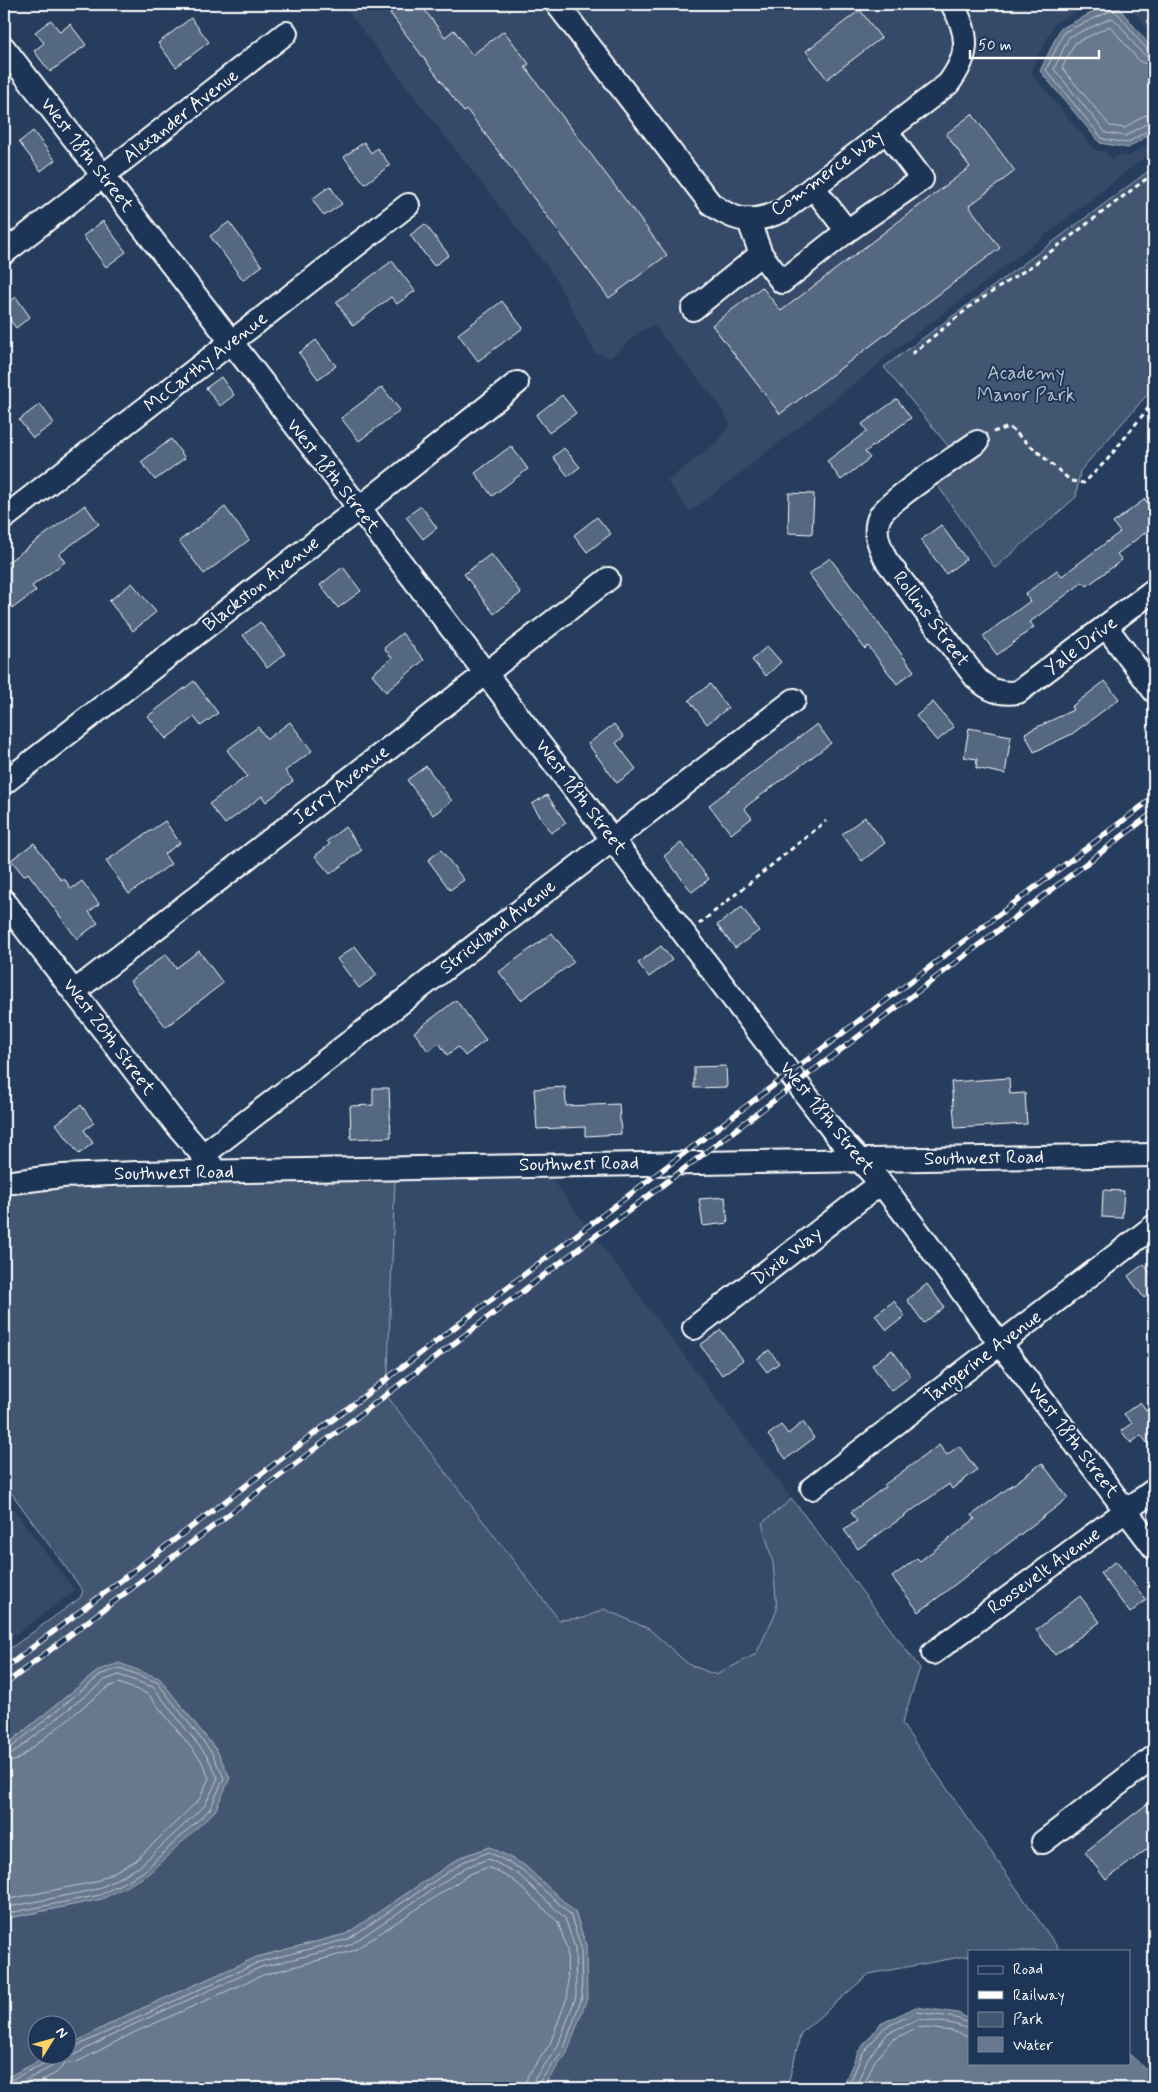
<svg xmlns="http://www.w3.org/2000/svg" width="1158" height="2092" font-family="Mynerve,sans-serif">
	<style>
		.built { fill: #344a68 }
		.green { fill: #425672; stroke: #a0aab8 }
		.water { fill: #67788e; stroke: #a4aebb }
		.lines { fill: none; stroke-linecap: round; stroke-linejoin: round }
		.shore { stroke: #c2c9d2; stroke-width: 1 }
		.building { fill: #556781; stroke: #fff }
		.minor-casing { stroke: #fff; stroke-width: 26 }
		.path { stroke: #fff; stroke-width: 3; stroke-dasharray: 5 4; stroke-linecap: butt }
		.minor { stroke: #1d3557; stroke-width: 22 }
		.rail-casing { stroke: #fff; stroke-width: 5.5 }
		.rail { stroke: #1d3557; stroke-width: 4; stroke-dasharray: 11; stroke-linecap: butt }
		.labels { text-anchor: middle; dominant-baseline: central; stroke-width: 4; stroke-linejoin: round; paint-order: stroke }
		.street-label { font-size: 19px; fill: #fff; stroke: #1d3557 }
		.park-label { font-size: 19px; fill: #bdc4ce; stroke: #1d3557 }
	</style>
	<rect width="100%" height="100%" fill="#263d5e"/>
	<filter id="ink" filterUnits="userSpaceOnUse"><feTurbulence type="fractalNoise" baseFrequency=".02" numOctaves="2"/><feDisplacementMap in="SourceGraphic" scale="10" xChannelSelector="R" yChannelSelector="G"/><feConvolveMatrix kernelMatrix="1 2 1 2 8 2 1 2 1" color-interpolation-filters="sRGB"/></filter>
	<g filter="url(#ink)">
		<!-- built -->
		<path class="built" d="M342 4H544L702 209 720 223 743 229 763 228 975 47 973 23 963 4H1093L1055 23 1032 68V74L1094 149 1105 152 1112 159 1121 155 1129 156 1154 140V150L971 293 880 361 876 367 690 512 667 481 716 443 730 424 717 402 654 326 641 331 610 358 595 353 554 276Z
			M570 4H939L954 28 956 49 942 78 778 203 762 209 732 207 717 196Z
			M1127 4H1142L1154 20V36Z
			M548 1174 792 1499 762 1523 773 1563 777 1610 756 1654 716 1675 688 1664 649 1629 604 1609 584 1618 559 1620 387 1396 395 1177Z
			M4 1497 75 1591 4 1643Z"/>
		<!-- green -->
		<path class="green" d="M1154 167V387L1080 471 1076 497 995 568 934 480 961 462 884 367Z
			M395 1177 387 1396 559 1620 584 1618 604 1609 649 1629 688 1664 716 1675 756 1654 777 1610 773 1563 762 1523 792 1499 920 1668 902 1724 1060 1951H969V1958L966 1956 869 1974 801 2033 787 2088H542L586 1946 575 1912 524 1865 490 1847 461 1857 346 1934 257 1957 125 2016 68 2046V2024H38V2054L51 2055 4 2079V1919L102 1899 230 1778 217 1751 159 1678 99 1670 4 1747V1653L80 1598 83 1591 4 1483V1192L61 1185 211 1181 215 1185 220 1181Z"/>
		<!-- water -->
		<path class="water" d="M1116 4 1154 51V131L1128 148 1100 143 1040 71 1060 29 1097 10Z
			M119 1663 159 1678 217 1751 230 1778 215 1811 146 1876 102 1899 4 1919V1747L99 1670Z
			M490 1847 524 1865 575 1912 586 1946 587 1998 567 2053 542 2088H4V2079L51 2055 68 2054V2046L125 2016 257 1957 346 1934 461 1857Z
			M916 2007 958 2013 969 2019V2063H1129V2054L1154 2076V2088H842L858 2052 880 2024Z"/>
		<g class="lines">
			<!-- shore -->
			<path class="shore" d="M1154 53C1143 52 1126 18 1113 10L1064 32 1046 70 1103 139 1127 143 1154 127
				M1154 59C1138 58 1126 27 1112 18L1069 37 1054 69 1106 133 1126 136 1147 123 1154 121
				M1154 67 1139 61 1110 26 1075 43 1062 68 1110 126 1125 128 1143 116 1154 114
				M4 1750 9 1749 102 1674 120 1668 157 1682 212 1753 224 1778 210 1809 143 1872 100 1895 4 1914
				M4 1756 12 1754 105 1680 119 1675 153 1687 207 1756 218 1778 205 1805 139 1867 98 1889 4 1908
				M4 1764 17 1760 108 1687 119 1683 148 1694 201 1760 209 1778 199 1800 135 1861 95 1882 4 1900
				M68 2050 259 1962 348 1939 463 1862 489 1852 521 1869 570 1914 581 1947 582 1997 563 2051 540 2081 538 2088
				M62 2054 74 2055 130 2026 261 1967 350 1945 466 1867 489 1859 518 1874 565 1918 575 1948 576 1996 557 2048 535 2078 532 2088
				M4 2083 49 2061 52 2054
				M10 2088 53 2066 59 2054
				M27 2088 56 2073 65 2064 77 2062 133 2033 263 1975 353 1951 470 1874 488 1867 513 1880 558 1922 567 1949 568 1995 550 2044 528 2075 524 2088
				M848 2088 862 2054 884 2028 917 2012 956 2018 969 2023
				M855 2088 868 2058 888 2033 918 2019 954 2024 969 2029
				M863 2088 874 2062 892 2040 918 2027 952 2031 969 2037"/>
		</g>
		<!-- building -->
		<path class="building" d="M402 4H420L445 37 454 30 472 55 504 31 529 64 525 67 667 255 609 298 467 110 464 112 390 13Z
			M860 10 881 38 827 79 806 51Z
			M191 18 209 42 176 67 158 43Z
			M51 20 60 32 70 24 86 45 50 72 34 51 44 43 35 32Z
			M972 114 1015 171 969 206 1000 248 780 414 712 325 762 287 781 311 970 167 946 134Z
			M33 131 55 160 41 171 19 142Z
			M364 142 371 153 377 148 390 165 365 184 344 157Z
			M330 186 342 204 324 216 312 199Z
			M103 221 126 252 106 267 83 236Z
			M229 222 262 266 243 280 210 236Z
			M425 224 449 255 434 266 410 235Z
			M392 261 415 291 397 304 391 297 353 326 336 302Z
			M16 297 30 317 16 328 4 312V306Z
			M502 301 523 328 478 361 458 334Z
			M316 340 336 366 318 379 299 353Z
			M221 377 234 395 220 406 206 388Z
			M382 387 400 410 359 441 341 418Z
			M562 395 576 413 549 433 536 415Z
			M897 399 911 418 865 452 870 458 841 480 827 461 867 431 862 424Z
			M40 404 54 423 33 438 19 420Z
			M171 439 185 458 155 480 141 462Z
			M511 446 528 469 492 496 475 473Z
			M564 448 580 467 568 476 553 457Z
			M789 493 814 494 812 534 788 533Z
			M1145 499 1154 512V526L1117 554 1122 560 1087 586 1083 582 1030 622 1034 627 997 655 983 636 1030 601 1025 594 1057 570 1062 576 1120 532 1113 523Z
			M85 505 99 524 59 554 65 562 32 586 36 591 13 608 4 596V565Z
			M421 506 437 528 423 539 406 517Z
			M225 507 249 540 204 574 179 541Z
			M597 517 611 534 587 552 574 535Z
			M941 525 966 559 946 574 921 540Z
			M491 554 521 593 494 614 464 574Z
			M830 558 914 671 897 684 868 646 865 649 809 574Z
			M343 567 361 591 338 608 320 585Z
			M132 583 156 612 133 631 109 601Z
			M260 622 285 654 267 668 243 635Z
			M402 633 424 660 386 692 372 674 392 658 384 648Z
			M767 646 781 662 766 676 752 660Z
			M194 681 218 713 201 726 194 717 166 739 148 716Z
			M1105 681 1119 699 1072 734 1034 752 1025 733 1073 710 1071 707Z
			M710 684 728 708 707 724 689 700Z
			M933 702 954 727 937 741 916 716Z
			M290 722 312 751 285 771 293 781 266 802 262 796 225 824 209 804 247 776 227 750 258 727 267 739Z
			M614 724 624 737 616 743 636 769 617 783 588 744Z
			M817 724 831 743 744 808 752 818 731 834 709 805Z
			M969 728 1011 736 1005 774 976 768 977 759 964 757Z
			M426 766 452 801 433 815 407 780Z
			M547 795 566 823 551 833 532 804Z
			M865 817 885 843 862 861 842 834Z
			M165 821 180 843 164 854 171 864 129 894 106 861Z
			M345 827 362 850 330 874 315 856 330 844 327 841Z
			M34 843 61 880 64 878 71 889 82 881 99 904 89 912 98 923 77 939 28 873 24 876 11 860Z
			M681 843 709 879 692 892 664 856Z
			M441 850 464 880 450 890 428 860Z
			M742 907 759 931 735 948 717 925Z
			M552 933 574 962 521 1000 499 972Z
			M355 946 377 975 359 988 337 959Z
			M661 946 672 960 649 977 638 963Z
			M199 951 223 983 166 1027 130 981 166 954 176 968Z
			M456 1000 486 1040 465 1056 458 1047 447 1055 439 1043 428 1051 414 1032Z
			M726 1066 727 1087 694 1088V1067Z
			M1009 1078 1010 1094 1025 1093 1027 1124 955 1128 951 1082Z
			M565 1087 566 1106 619 1104 621 1134 585 1136V1127L537 1129 534 1089Z
			M373 1088H389L391 1137 351 1139 350 1106 373 1105Z
			M81 1105 94 1123 84 1130 93 1143 79 1154 56 1124Z
			M1103 1190 1124 1191 1122 1218 1102 1217Z
			M725 1197 728 1223 703 1226 699 1199Z
			M1144 1264 1154 1278V1291L1144 1298 1128 1276Z
			M927 1284 944 1307 924 1323 907 1300Z
			M894 1301 905 1316 887 1330 875 1315Z
			M721 1330 743 1360 722 1375 700 1345Z
			M769 1350 779 1363 767 1372 757 1359Z
			M892 1350 911 1376 891 1391 872 1365Z
			M1140 1402 1147 1411 1154 1406V1452L1141 1435 1131 1443 1121 1431 1132 1423 1124 1414Z
			M803 1422 814 1438 786 1459 768 1435 781 1425 788 1434Z
			M939 1445 947 1455 959 1446 977 1470 952 1489 949 1484 858 1549 844 1530 857 1521 851 1512 885 1487 884 1485Z
			M1042 1463 1068 1498 919 1612 892 1577 917 1558 920 1561 975 1519 972 1515Z
			M1116 1561 1146 1600 1130 1613 1100 1573Z
			M1080 1596 1100 1622 1055 1655 1036 1630Z
			M1147 1804 1154 1814V1844L1106 1880 1085 1852Z"/>
		<g class="lines">
			<!-- minor casing -->
			<g class="minor-casing">
				<path id="minor" d="M557 4 710 203C736 223 752 224 782 211L948 84C970 55 970 35 952 4
					M4 48C284 409 562 771 837 1136L881 1183 926 1242 1001 1345 1154 1548
					M813 187 847 231
					M748 219 761 254 782 282 847 231 922 179 886 131
					M4 253 286 33
					M693 309 761 254
					M977 442C958 456 888 500 880 516 872 531 880 547 886 560L976 678C989 690 999 695 1018 692L1154 590
					M4 518 408 205
					M1107 628 1154 691
					M4 783 358 509 517 383
					M4 901 175 1123 213 1167
					M75 991 608 579
					M203 1155 794 700
					M4 1183 62 1176 136 1173 1154 1155
					M694 1328 881 1183
					M812 1488 1154 1226
					M933 1653 1154 1490
					M1043 1842 1154 1757"/>
			</g>
			<!-- path -->
			<path class="path" d="M912 354 972 305 1033 265 1154 173
				M993 432 1009 427 1071 481 1084 483 1107 460 1154 401
				M699 924 826 821"/>
			<!-- minor -->
			<use href="#minor" class="minor"/>
			<!-- rail casing -->
			<g class="rail-casing">
				<path id="rail" d="M4 1669 1154 797
					M4 1685 1154 812"/>
			</g>
			<!-- rail -->
			<use href="#rail" class="rail"/>
		</g>
	</g>
	<g class="labels">
		<!-- street labels -->
		<g class="street-label">
			<text transform="translate(181 116) rotate(-38)">Alexander Avenue</text>
			<text transform="translate(87 155) rotate(52)">West 18th Street</text>
			<text transform="translate(827 173) rotate(-36)">Commerce Way</text>
			<text transform="translate(206 362) rotate(-38)">McCarthy Avenue</text>
			<text transform="translate(333 476) rotate(52)">West 18th Street</text>
			<text transform="translate(261 584) rotate(-38)">Blackston Avenue</text>
			<text transform="translate(931 619) rotate(53)">Rollins Street</text>
			<text transform="translate(1081 646) rotate(-37)">Yale Drive</text>
			<text transform="translate(341 785) rotate(-38)">Jerry Avenue</text>
			<text transform="translate(581 797) rotate(53)">West 18th Street</text>
			<text transform="translate(498 927) rotate(-38)">Strickland Avenue</text>
			<text transform="translate(109 1037) rotate(53)">West 20th Street</text>
			<text transform="translate(827 1118) rotate(51)">West 18th Street</text>
			<text transform="translate(984 1158) rotate(-1)">Southwest Road</text>
			<text transform="translate(579 1164) rotate(-1)">Southwest Road</text>
			<text transform="translate(174 1173) rotate(-1)">Southwest Road</text>
			<text transform="translate(787 1256) rotate(-38)">Dixie Way</text>
			<text transform="translate(983 1357) rotate(-37)">Tangerine Avenue</text>
			<text transform="translate(1073 1440) rotate(53)">West 18th Street</text>
			<text transform="translate(1044 1571) rotate(-36)">Roosevelt Avenue</text>
		</g>
		<!-- park labels -->
		<g class="park-label">
			<text x="1026" y="373">Academy<tspan x="1026" dy="22">Manor Park</tspan></text>
		</g>
	</g>
	<!-- margin -->
	<rect width="1158" height="2092" fill="none" stroke="#1d3557" stroke-width="20"/>
	<rect x="10" y="10" width="1138" height="2072" fill="none" stroke="#fff" stroke-width="2" filter="url(#ink)"/>
	<!-- legend -->
	<rect x="968" y="1950" width="162" height="115" fill="#1d3557" stroke="#77869a"/>
	<rect x="978" y="1966" width="25" height="8" fill="#1d3557" stroke="#77869a"/>
	<text x="1013" y="1974" font-size="15" fill="#ffffff">Road</text>
	<rect x="978" y="1991" width="25" height="8" fill="#ffffff" stroke="#77869a"/>
	<text x="1013" y="2000" font-size="15" fill="#ffffff">Railway</text>
	<rect x="978" y="2012" width="25" height="15" fill="#425672" stroke="#77869a"/>
	<text x="1013" y="2024" font-size="15" fill="#ffffff">Park</text>
	<rect x="978" y="2037" width="25" height="15" fill="#67788e" stroke="#77869a"/>
	<text x="1013" y="2050" font-size="15" fill="#ffffff">Water</text>
	<!-- north arrow -->
	<g transform="translate(52 2040) rotate(53)"><circle r="24" fill="#1d3557" stroke="#77869a"/>
	<path d="M0-4L9 19L0 12L-9 19Z" fill="#ffd166"/>
	<text y="-8" font-size="14" font-weight="bold" text-anchor="middle" fill="#ffffff">N</text>
	</g>
	<!-- scale -->
	<path d="M970 50v8h129v-8" fill="none" stroke="#ffffff" stroke-width="2.5"/>
	<text x="978" y="50" font-size="15" fill="#ffffff" stroke="#1d3557" stroke-width="4" paint-order="stroke">50 m</text>
</svg>
